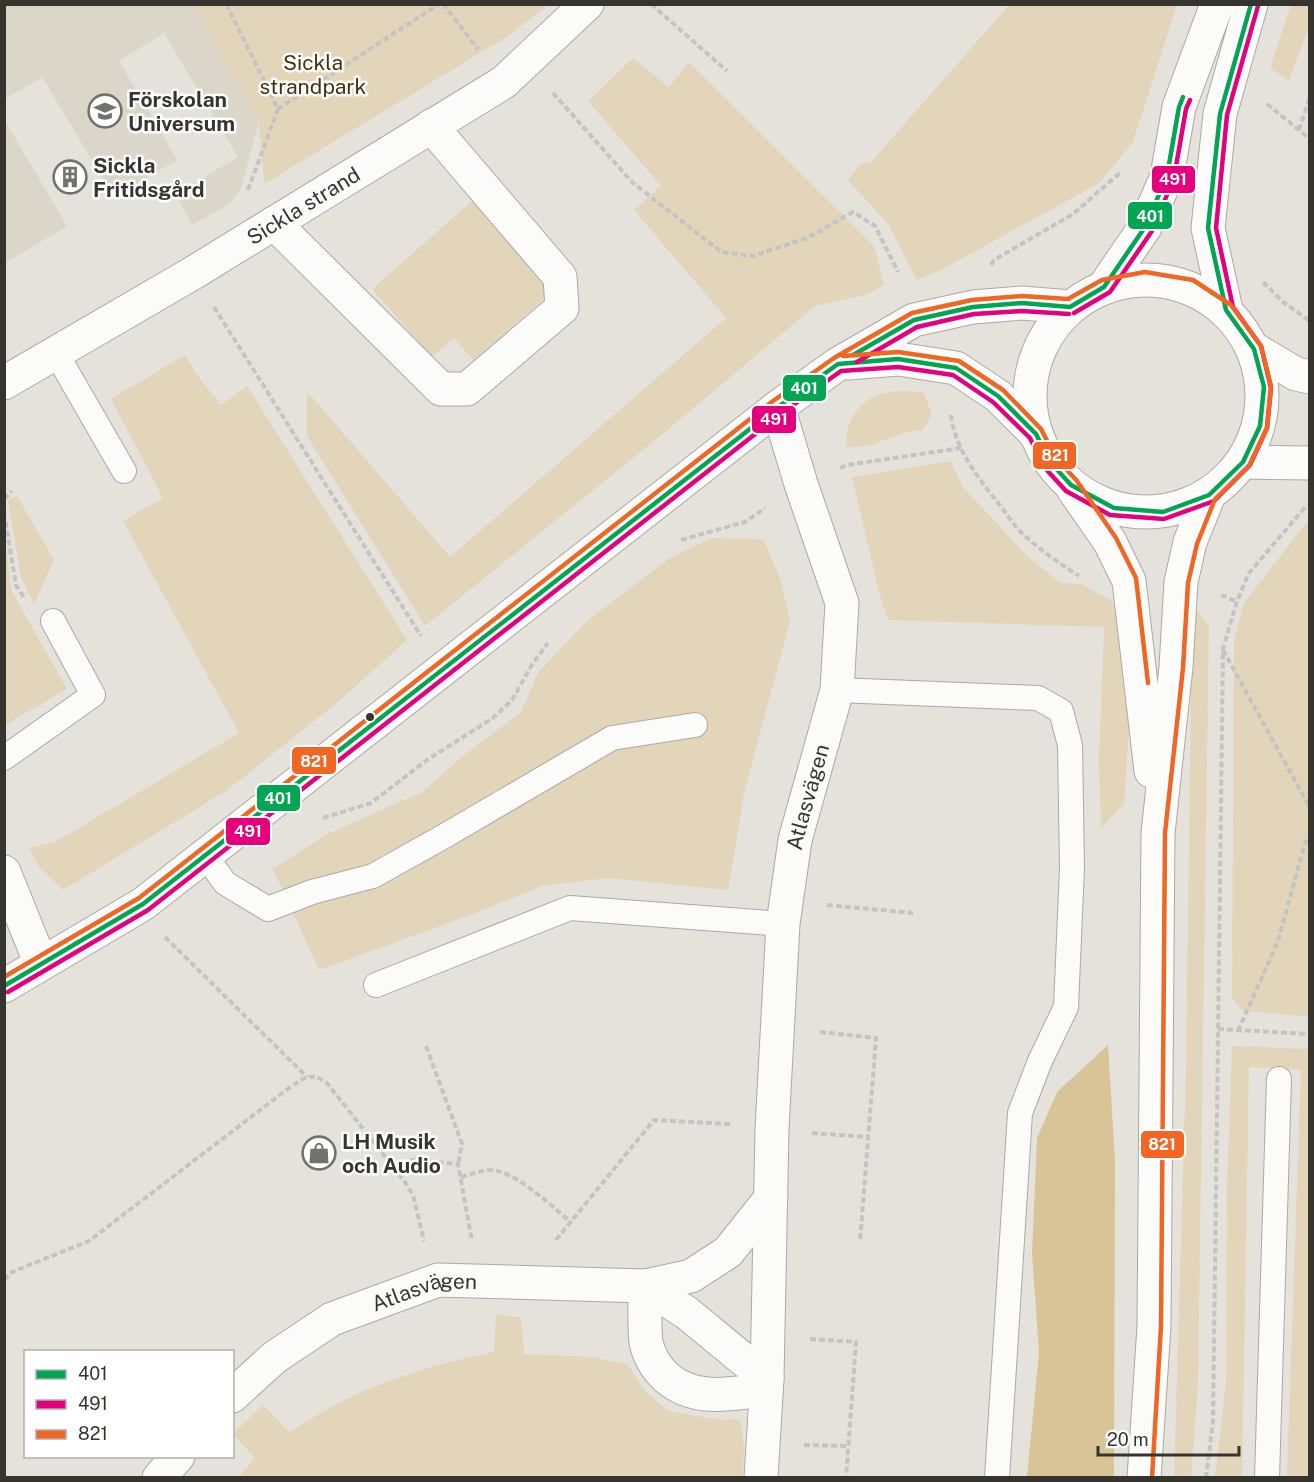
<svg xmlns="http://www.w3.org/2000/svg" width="1314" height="1482" font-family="'Public Sans',sans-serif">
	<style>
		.built { fill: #dcd5c9 }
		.green { fill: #e3d5ba }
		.forest { fill: #d9c498 }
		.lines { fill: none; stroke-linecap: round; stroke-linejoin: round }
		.service-casing { stroke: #aca9a5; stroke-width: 26 }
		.minor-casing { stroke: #aca9a5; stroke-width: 35 }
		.secondary-casing { stroke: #aca9a5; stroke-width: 35 }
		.path { stroke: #c4c4c2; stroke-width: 4; stroke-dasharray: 6 3; stroke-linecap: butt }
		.service { stroke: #fbfbfa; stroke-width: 24 }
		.minor { stroke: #fbfbfa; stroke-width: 33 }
		.secondary { stroke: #fbfbfa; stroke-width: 33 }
		.bus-1-casing { stroke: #fff; stroke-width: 9 }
		.bus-2-casing { stroke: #fff; stroke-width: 9 }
		.bus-3-casing { stroke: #fff; stroke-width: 9 }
		.bus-1 { stroke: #00a651; stroke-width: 4.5 }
		.bus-2 { stroke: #e5007d; stroke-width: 4.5 }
		.bus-3 { stroke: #f26522; stroke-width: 4.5 }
		.bus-dot { fill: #36342f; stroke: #fff; stroke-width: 2 }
		.labels { text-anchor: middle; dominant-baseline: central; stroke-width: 5; stroke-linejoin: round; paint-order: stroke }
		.park-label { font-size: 21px; fill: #423211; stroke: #fff }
		.poi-label { font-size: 21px; font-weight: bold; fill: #36342f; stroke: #fff; text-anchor: start }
		.street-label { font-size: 21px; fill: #36342f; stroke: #fff }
		.line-badge { stroke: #fff; stroke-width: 2 }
		.badge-label { font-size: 16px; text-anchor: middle; font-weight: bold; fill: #fff }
	</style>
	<rect width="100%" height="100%" fill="#e5e2db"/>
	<!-- built -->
	<path class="built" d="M5 5H193L259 122 241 188 230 203 192 225 176 194 238 157 164 33 119 61 177 160 114 197 42 77 5 99Z
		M5 121 67 226 5 263H4Z"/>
	<!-- green -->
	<path class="green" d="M1010 4 1177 5 1133 142 1099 183 945 268 917 280 888 224 848 180 860 164 871 162Z
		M193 5H548L508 36 264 184 259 122Z
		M1291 5H1309V27L1289 81 1270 68Z
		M633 58 669 87 689 62 874 246 884 285 866 295 815 306 659 437 425 626 307 436V391L450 557 726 318 634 210 661 186 588 101Z
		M472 201 552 292 473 360 454 338 432 357 372 289Z
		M185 355 196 374 221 405 247 386 407 640 338 702 226 791 63 890 39 867 29 848 57 841 239 733 123 521 163 498 111 399Z
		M895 391 923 392 932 414 923 430 903 433 869 446 846 447C845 428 854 408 871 398 878 394 887 393 895 391Z
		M950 461 964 488 1027 556 1061 583 1082 584 1113 602 1127 634 1131 699 1124 804 1101 828 1099 758 1104 627 888 620 879 592 852 477Z
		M17 496 54 560 34 604 21 577 8 500Z
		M1309 519V1017L1242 1010 1232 998 1234 641 1244 603Z
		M5 533 11 590 67 689 5 725Z
		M712 538 763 539 780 578 790 621 744 793 728 890 608 878 542 886 468 916 319 970 273 869 325 835 422 792 464 755 521 712 539 671 588 620 670 558Z
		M1195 608 1209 626 1198 1384 1191 1477 1174 1478 1186 1070 1191 689Z
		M1232 1046 1309 1049V1477H1287L1301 1070 1249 1067 1242 1477 1215 1478 1226 1382 1227 1189Z
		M496 1315 521 1317 524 1354 593 1357 628 1365 644 1390 668 1411 720 1420 740 1419 744 1444 743 1477H239L255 1458 233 1434 263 1405 289 1432C306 1422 323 1411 341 1402 388 1378 442 1362 494 1352Z"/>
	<!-- forest -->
	<path class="forest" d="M1108 1045 1115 1161 1114 1477H1027L1039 1352 1032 1253 1037 1138 1057 1092Z"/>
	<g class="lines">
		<!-- service casing -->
		<g class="service-casing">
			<path id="service" d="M56 353 124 471
				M837 690 1038 698 1061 711 1070 745 1072 868 1066 1007 1040 1061 1020 1113 997 1478
				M4 758 93 695 53 621
				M205 855 225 883 268 909 312 892 373 876 448 834 612 738 695 725
				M376 985 570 908 783 924
				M1267 1478 1279 1079"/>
		</g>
		<!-- minor casing -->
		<g class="minor-casing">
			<g id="minor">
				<path d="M274 223 441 389H467L562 308 560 277 431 126"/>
				<path d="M1254 349 1296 374 1310 377"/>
				<path d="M848 363 898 359 956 368 998 396 1036 434"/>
				<path id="s1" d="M4 383 193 273 504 82 587 4"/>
				<path d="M1243 462 1310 463"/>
				<path d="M4 872 41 964"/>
				<path d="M4 986 143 904 778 407 838 364 914 320 973 307 1022 303 1070 307"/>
				<path d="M645 1286C645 1304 644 1324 646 1342 649 1356 657 1369 667 1378 697 1403 731 1393 766 1390"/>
				<path d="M645 1286 687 1313 767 1379"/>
				<path id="s2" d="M232 1396 275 1357 332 1319 438 1280 645 1286 691 1276 728 1252 771 1198"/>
				<path d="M159 1478 178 1456"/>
				<path id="s3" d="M761 1478 767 1379 772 1129 783 924 795 840 837 690 842 603 801 484 778 407"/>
			</g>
		</g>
		<!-- secondary casing -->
		<g class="secondary-casing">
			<path id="secondary" d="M1030 396a116 116 0 1 1 232 0a116 116 0 1 1-232 0Z
				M1104 287 1145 227 1167 176 1179 107 1217 4
				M1226 310 1208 228 1220 114 1251 4
				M1073 489 1110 542 1129 581 1151 771
				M1144 1478 1154 1326 1158 833 1176 667 1181 582 1190 542 1209 495"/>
		</g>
		<!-- path -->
		<path class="path" d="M226 4 278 109 439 4
			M443 4 478 49
			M651 4 727 71
			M553 93 632 182 721 252 753 256 809 237 853 212 875 226 898 272
			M1267 104 1310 139
			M1299 130 1310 97
			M248 190 278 109
			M991 265 994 260 1073 214 1121 172
			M1263 282 1283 302 1310 321
			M214 307 421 636
			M951 415C955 451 981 481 1002 508 1009 517 1015 527 1023 534 1040 550 1059 563 1079 576
			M840 468 847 465 961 448
			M4 499 12 491
			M4 513 16 585 25 599
			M681 540 745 522 765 508
			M1221 595 1236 601
			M1223 650 1310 808
			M323 818 371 803 427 760 493 718 512 700 533 663 548 643
			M827 905 913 913
			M165 937 307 1077
			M1218 1029 1310 1034
			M1238 1031 1278 941 1305 843 1310 835
			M820 1032 876 1038 860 1242
			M426 1046 462 1144 458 1164
			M812 1133 868 1137
			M395 1169 411 1160 458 1164 472 1241
			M461 1177C470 1175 479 1171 488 1170 513 1168 552 1207 571 1222
			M556 1240 654 1120 730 1124
			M4 1280 12 1272 89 1241 289 1088C304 1078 310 1071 327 1083L405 1182 413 1195 424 1241
			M810 1339 856 1342 846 1478
			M804 1445 849 1446
			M1206 1478 1213 1421 1223 649 1237 601 1249 573 1307 505"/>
		<!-- service -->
		<use href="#service" class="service"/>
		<!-- minor -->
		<use href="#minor" class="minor"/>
		<!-- secondary -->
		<use href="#secondary" class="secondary"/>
		<!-- bus-1 casing -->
		<g class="bus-1-casing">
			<path id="bus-1" d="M1070 307 1104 287 1145 227 1167 176 1179 107 1183 97
				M853 355 914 320 973 307 1022 303 1070 307
				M4 986 143 904 778 407 838 364 898 359 956 368 998 396 1036 434 1050 462 1071 485 1114 508 1163 512 1209 495 1243 462 1260 426 1264 387 1254 349 1226 310 1208 228 1220 114 1251 4"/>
		</g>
		<!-- bus-2 casing -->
		<g class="bus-2-casing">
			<path id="bus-2" d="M1074 313 1110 292 1152 231 1174 178 1186 109 1190 100
				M857 362 917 327 974 314 1022 311 1069 314
				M8 992 148 910 782 413 841 371 898 367 953 375 993 402 1030 438 1044 467 1066 491 1110 515 1164 519 1214 501 1250 465 1267 428 1271 388 1261 346 1233 307 1216 228 1227 115 1258 6"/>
		</g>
		<!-- bus-3 casing -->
		<g class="bus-3-casing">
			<path id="bus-3" d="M843 356 898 352 959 361 1003 390 1041 429 1056 458 1077 481 1116 538 1136 578 1148 683
				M4 977 139 898 773 401 834 358 912 313 972 300 1022 296 1068 299 1102 280 1145 272 1193 280 1231 305 1261 346 1271 386 1267 428 1249 466 1215 499 1197 544 1188 583 1183 668 1165 833 1161 1326 1152 1478"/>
		</g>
		<!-- bus-1 -->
		<use href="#bus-1" class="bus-1"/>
		<!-- bus-2 -->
		<use href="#bus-2" class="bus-2"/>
		<!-- bus-3 -->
		<use href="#bus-3" class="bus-3"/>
	</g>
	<!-- icons -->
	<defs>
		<g id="school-ring" transform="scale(1.725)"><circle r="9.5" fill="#fff" stroke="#73716b" stroke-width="1.5"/><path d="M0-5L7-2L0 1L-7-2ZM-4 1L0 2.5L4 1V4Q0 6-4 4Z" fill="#73716b"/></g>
		<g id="building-ring" transform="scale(1.725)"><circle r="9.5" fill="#fff" stroke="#73716b" stroke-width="1.5"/><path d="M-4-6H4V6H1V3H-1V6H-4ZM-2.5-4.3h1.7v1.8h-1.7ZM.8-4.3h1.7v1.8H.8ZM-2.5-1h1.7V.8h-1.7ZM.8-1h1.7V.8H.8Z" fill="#73716b"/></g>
		<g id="shop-ring" transform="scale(1.725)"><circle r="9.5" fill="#fff" stroke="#73716b" stroke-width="1.5"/><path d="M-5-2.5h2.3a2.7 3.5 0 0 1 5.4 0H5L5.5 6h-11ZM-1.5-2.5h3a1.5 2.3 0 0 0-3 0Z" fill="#73716b"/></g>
	</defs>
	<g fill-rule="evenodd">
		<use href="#school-ring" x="105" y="111"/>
		<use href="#building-ring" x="70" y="177"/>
		<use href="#shop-ring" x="319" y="1153"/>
	</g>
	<!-- markers -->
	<circle class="bus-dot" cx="370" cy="717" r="5"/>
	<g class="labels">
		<!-- park labels -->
		<g class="park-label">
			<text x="313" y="62">Sickla<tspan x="313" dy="24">strandpark</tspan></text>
		</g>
		<!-- poi labels -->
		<g class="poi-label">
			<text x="128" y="99">Förskolan<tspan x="128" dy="24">Universum</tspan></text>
			<text x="93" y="165">Sickla<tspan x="93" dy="24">Fritidsgård</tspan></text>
			<text x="342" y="1141">LH Musik<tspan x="342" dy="24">och Audio</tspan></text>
		</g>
		<!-- street labels -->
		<g class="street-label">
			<text stroke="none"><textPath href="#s1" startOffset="348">Sickla strand</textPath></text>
			<text stroke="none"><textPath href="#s3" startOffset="684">Atlasvägen</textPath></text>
			<text stroke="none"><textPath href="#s2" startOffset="224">Atlasvägen</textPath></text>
		</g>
	</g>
	<g class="line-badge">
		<rect x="1151" y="165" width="45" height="29" rx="6" fill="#e5007d"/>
		<rect x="1127" y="201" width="46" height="29" rx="6" fill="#00a651"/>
		<rect x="782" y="374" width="45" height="28" rx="6" fill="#00a651"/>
		<rect x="751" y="405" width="46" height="29" rx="6" fill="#e5007d"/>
		<rect x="1032" y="441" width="45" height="29" rx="6" fill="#f26522"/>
		<rect x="291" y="746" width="46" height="29" rx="6" fill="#f26522"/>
		<rect x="256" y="784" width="45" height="28" rx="6" fill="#00a651"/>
		<rect x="225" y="817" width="46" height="29" rx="6" fill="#e5007d"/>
		<rect x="1140" y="1130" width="45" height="29" rx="6" fill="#f26522"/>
	</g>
	<g class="badge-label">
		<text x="1173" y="185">491</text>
		<text x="1150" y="222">401</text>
		<text x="804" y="394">401</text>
		<text x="774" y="425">491</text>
		<text x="1055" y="461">821</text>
		<text x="314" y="767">821</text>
		<text x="278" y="804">401</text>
		<text x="248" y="837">491</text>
		<text x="1162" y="1150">821</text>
	</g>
	<!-- border -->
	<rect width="1314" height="1482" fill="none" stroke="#36342f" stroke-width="12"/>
	<!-- legend -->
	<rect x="24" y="1350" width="210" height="108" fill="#ffffff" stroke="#afaeac" stroke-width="1.5"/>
	<rect x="36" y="1370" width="30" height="9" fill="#00a651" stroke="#afaeac" stroke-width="1.5"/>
	<text x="78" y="1380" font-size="18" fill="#36342f">401</text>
	<rect x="36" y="1400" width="30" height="9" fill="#e5007d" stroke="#afaeac" stroke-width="1.5"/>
	<text x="78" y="1410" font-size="18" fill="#36342f">491</text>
	<rect x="36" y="1430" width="30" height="9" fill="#f26522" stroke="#afaeac" stroke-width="1.5"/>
	<text x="78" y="1440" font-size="18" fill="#36342f">821</text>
	<!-- scale -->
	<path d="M1098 1446v9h141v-9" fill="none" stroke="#36342f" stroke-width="3"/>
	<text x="1107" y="1446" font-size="18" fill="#36342f" stroke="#ffffff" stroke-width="4.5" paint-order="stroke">20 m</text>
</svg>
